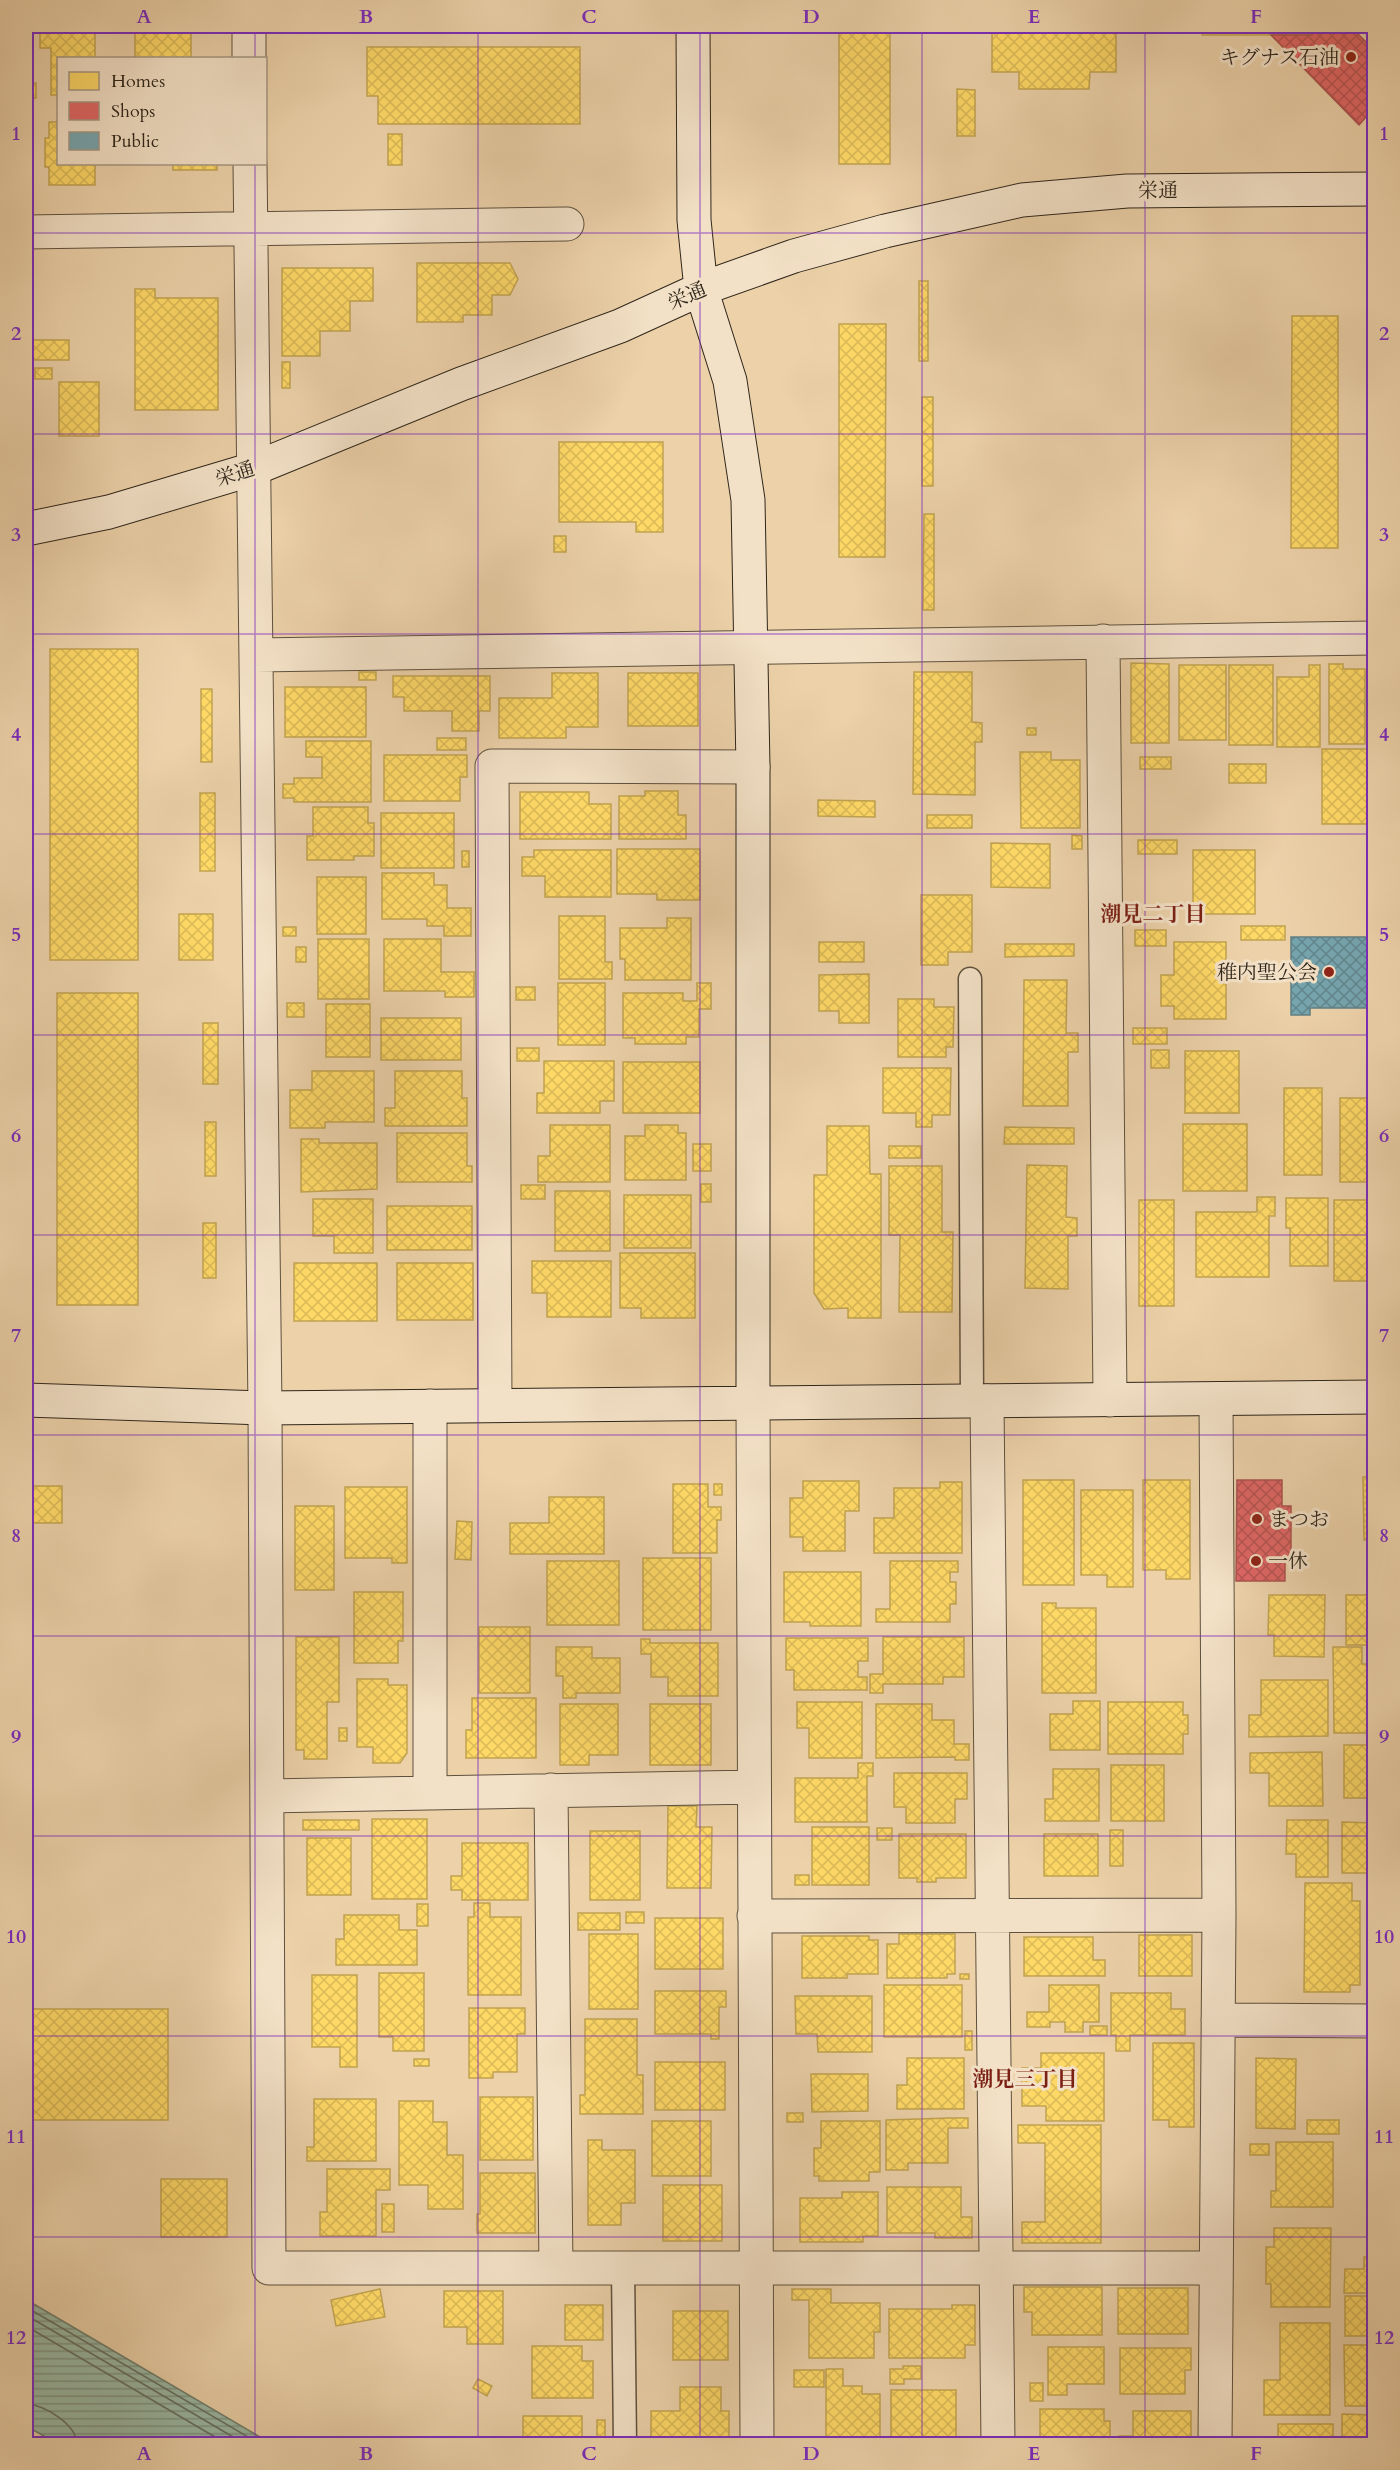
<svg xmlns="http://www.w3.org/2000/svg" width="1400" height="2470" font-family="Cardo,'Noto Serif JP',serif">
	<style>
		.water { fill: url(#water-rules); stroke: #6f7e6d; stroke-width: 1.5 }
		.homes { fill: url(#homes-cross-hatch); stroke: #c1a350; stroke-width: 1.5 }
		.shops { fill: url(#shops-cross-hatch); stroke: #ab5350; stroke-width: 1.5 }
		.public { fill: url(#public-cross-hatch); stroke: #617f83; stroke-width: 1.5 }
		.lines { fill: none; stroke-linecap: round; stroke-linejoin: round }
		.shore { stroke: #646f60; stroke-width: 1.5 }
		.lane-casing { stroke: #5e513e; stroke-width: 25 }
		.street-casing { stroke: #5e513e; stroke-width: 35 }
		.secondary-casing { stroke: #2f261b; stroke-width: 35 }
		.lane { stroke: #f3e1c7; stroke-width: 22 }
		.street { stroke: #f3e1c7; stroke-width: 33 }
		.secondary { stroke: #f3e1c7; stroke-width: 33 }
		.grid { fill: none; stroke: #7b2cbf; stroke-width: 1.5; stroke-opacity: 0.55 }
		.poi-dot { fill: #8f2418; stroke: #f3e1c7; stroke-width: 2 }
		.labels { text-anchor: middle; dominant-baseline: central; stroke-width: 6; stroke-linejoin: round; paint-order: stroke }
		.poi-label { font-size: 20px; fill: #2f261b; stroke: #f3e1c7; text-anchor: end }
		.street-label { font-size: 20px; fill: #2f261b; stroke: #f3e1c7 }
		.neighbourhood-label { font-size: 21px; font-weight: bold; fill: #7a1f14; stroke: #f3e1c7 }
		.neatline { fill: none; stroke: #7b2cbf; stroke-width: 2 }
		.grid-label { font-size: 20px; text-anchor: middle; font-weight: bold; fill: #7b2cbf }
	</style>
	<defs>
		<pattern id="water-rules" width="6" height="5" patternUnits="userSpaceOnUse" patternTransform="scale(1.5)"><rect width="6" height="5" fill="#99b8a4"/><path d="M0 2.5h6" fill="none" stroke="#7d9585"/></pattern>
		<pattern id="homes-cross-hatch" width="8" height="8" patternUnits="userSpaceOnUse" patternTransform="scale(1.5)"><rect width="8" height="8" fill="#ffd966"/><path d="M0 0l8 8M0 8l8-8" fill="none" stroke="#dbba58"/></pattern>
		<pattern id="shops-cross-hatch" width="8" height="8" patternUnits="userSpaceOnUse" patternTransform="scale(1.5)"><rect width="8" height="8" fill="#e06666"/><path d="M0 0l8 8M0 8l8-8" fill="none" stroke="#b65453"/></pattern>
		<pattern id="public-cross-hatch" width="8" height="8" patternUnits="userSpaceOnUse" patternTransform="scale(1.5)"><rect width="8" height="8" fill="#76a5af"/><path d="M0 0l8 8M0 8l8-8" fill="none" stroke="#61868e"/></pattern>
	</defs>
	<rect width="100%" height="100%" fill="#ecd1a9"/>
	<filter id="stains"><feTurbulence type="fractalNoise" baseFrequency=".00333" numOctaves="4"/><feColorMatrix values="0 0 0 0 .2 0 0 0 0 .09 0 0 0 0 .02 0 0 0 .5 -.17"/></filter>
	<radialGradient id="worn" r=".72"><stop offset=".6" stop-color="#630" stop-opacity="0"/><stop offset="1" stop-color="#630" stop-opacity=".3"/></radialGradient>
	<!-- water -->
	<path class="water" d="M26 2300 32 2303 272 2444H58L26 2426Z"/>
	<!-- homes -->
	<path class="homes" d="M86 26H97V30H86Z
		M108 26H120V33H108Z
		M839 26H890V164H839Z
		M955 26H974V31H955Z
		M992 26H1116V72H1090L1089 89H1019V72H992Z
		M1202 26H1312V35H1202Z
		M135 30H191V58H135Z
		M40 33H95V58H58V95H51V48H40Z
		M367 47H580V124H378V96H367Z
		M26 83H36V98H26Z
		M957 89 975 90V136H957Z
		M49 122H58V164H95V185H49V167H45V138H49Z
		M388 134H402V165H388Z
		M173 164H217V170H173Z
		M417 263H510L518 279 510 295H492V315H463V322H417Z
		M282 268H373V301H350V331H320V356H282Z
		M919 281H928V361H919Z
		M135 289H155V298H218V410H135Z
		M1292 316H1338V548H1291Z
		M839 324H886L885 557H839Z
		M26 340H69V360H26Z
		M282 362H290V388H282Z
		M35 368H52V379H35Z
		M26 370H29V389H26Z
		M59 382H99V436H59Z
		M922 397H933V486H922Z
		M559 442H663V532H636V522H559Z
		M924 514H934V610H923Z
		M554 536H566V552H554Z
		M50 649H138V960H50Z
		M1131 663 1169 664V743H1131Z
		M1329 664H1343V669H1365V744H1329Z
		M1179 665H1226V740H1179Z
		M1229 665H1273V745H1229Z
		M1309 665H1320V747H1277V677H1309Z
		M359 672H376V680H359Z
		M914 672H972V722L982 723V742H975V795L913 794Z
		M552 673H598V727H566V738H499V698H552Z
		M628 673H698V726H628Z
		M393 676H490V711H479V731H452V711H404V697H393Z
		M285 687H366V737H285Z
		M201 689H212V762H201Z
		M1027 728H1036V735H1027Z
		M437 738H466V750H437Z
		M306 741H371V802H294V798H283V784H294V778H322V757H306Z
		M1322 749H1374L1373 824H1322Z
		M1020 752H1051V760H1080V828H1021Z
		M384 755H467V777H460V801H384Z
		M1140 757H1171V769H1140Z
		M1229 764H1266V783H1229Z
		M645 791H678V815H686V839H619V796H645Z
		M520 792H589V804H611V839H520Z
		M200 793H215V871H200Z
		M818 800 875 801V817L818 816Z
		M313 807H368V823H374V856H354V860H307V836H313Z
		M381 813H454V868H381Z
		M927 815H972V828H927Z
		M1072 835 1082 836V849H1072Z
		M1138 840H1177V854H1138Z
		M991 843 1050 844V888L991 887Z
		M617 849H700V900H657V894H617Z
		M534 850H611V897H545V876H522V857H534Z
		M1193 850H1255V914H1193Z
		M462 851H469V867H462Z
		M382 873H434V885H447V908H471V936H444V926H427V919H382Z
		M317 877H366V934H317Z
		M921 895H972V952H948V965H921Z
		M179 914H213V960H179Z
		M559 916H605V962H612V979H559Z
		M667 918H691V980H625V959H620V928H667Z
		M1241 926H1285V940H1241Z
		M283 927H296V936H283Z
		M1135 930H1166V946H1135Z
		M318 939H369V999H318Z
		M384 939H441V972H474V997H445V991H384Z
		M819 942H864V962H819Z
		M1174 942H1226V1019H1174V1006H1161V975H1174Z
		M1005 944H1074V956L1005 957Z
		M296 947H306V962H296Z
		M869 974V1023H839V1011H819V975Z
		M1024 980H1067L1066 1033H1078V1052H1068V1106H1023Z
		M558 983H605V1045H558Z
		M697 983H711V1009H699V1037H686V1044H635V1038H623V993H683V1001H697Z
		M516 987H535V1000H516Z
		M57 993H138V1305H57Z
		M898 999H934V1007H954L953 1047H946V1057H898Z
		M287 1003H304V1017H287Z
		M326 1004H370V1057H326Z
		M381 1018H461V1060H381Z
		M203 1023H218V1084H203Z
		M1133 1028H1167V1044H1133Z
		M517 1048H539V1061H517Z
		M1151 1050H1169V1068H1151Z
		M1185 1051H1239V1113H1185Z
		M544 1061H614V1101H600V1113H537V1093H544Z
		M623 1062H700V1113H623Z
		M883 1068H951L950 1115H932V1127H916V1113H883Z
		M312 1071H374V1122H325V1128H290V1090H312Z
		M395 1071H462V1098H467V1126H385V1108H395Z
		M1284 1088H1322V1175H1284Z
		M1340 1098H1374V1182H1340Z
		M205 1122H216V1176H205Z
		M1183 1124H1247V1191H1183Z
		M550 1125H610V1182H538V1156H550Z
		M645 1125H678V1133H686V1180H625V1136H645Z
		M827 1126H869L870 1174H881V1318H848V1308L824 1309 814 1293V1175H827Z
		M1005 1127 1074 1128V1144H1004Z
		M397 1133H467V1166H472V1182H397Z
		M301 1139H319V1143H377V1189L301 1192Z
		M693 1144H711V1171H693Z
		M889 1146H921V1158H889Z
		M1027 1165 1067 1166 1066 1217 1077 1218V1236H1068V1289L1025 1288Z
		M889 1166H942V1232H953L952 1312H899L900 1235H889Z
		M701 1184H711V1202H701Z
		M521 1185H545V1199H521Z
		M555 1191H610V1251H555Z
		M624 1195H691V1248H624Z
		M1257 1197H1275V1216H1269V1277H1196V1212H1257Z
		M1286 1198H1328V1266H1290V1228H1286Z
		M313 1199H373V1253H334V1236H313Z
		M1139 1200H1174V1306H1139Z
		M1334 1200H1374V1281H1334Z
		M387 1206H472V1250H387Z
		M203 1223H216V1278H203Z
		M620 1253H695V1318H641V1308H620Z
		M532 1261H611V1317H547V1293H532Z
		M294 1263H377V1321H294Z
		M397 1263H473V1320H397Z
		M1363 1477H1374V1540H1364Z
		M1023 1480H1074V1585H1023Z
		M1143 1480H1190V1579H1166V1570H1143Z
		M803 1481H859V1511H845V1551H803V1537H790V1498H803Z
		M940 1482H962V1553H874V1518H894V1488H940Z
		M673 1484H708V1507H721V1520H717V1553H673Z
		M714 1484H722V1495H714Z
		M26 1486H62V1523H26Z
		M345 1487H407V1563H392V1558H345Z
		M1081 1490H1133V1587H1107V1575H1081Z
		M549 1497H604V1554H510V1523H549Z
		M295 1506H334V1590H295Z
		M457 1521 472 1522 471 1560 455 1559Z
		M643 1558H711V1630H643Z
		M547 1561H619V1625H547Z
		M890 1561H958V1572H950V1582H956V1604H950V1622H876V1609H890Z
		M784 1572H861V1626H810V1622H784Z
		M354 1592H403V1641H398V1663H354Z
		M1269 1595H1325L1324 1657 1274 1656V1635H1268Z
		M1346 1595H1374V1645H1346Z
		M1042 1603H1056V1608H1096V1693H1042Z
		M479 1627H530V1693H479Z
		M296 1637H339V1702H327V1759H304V1750H296Z
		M883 1637H964V1677H943V1684H883V1693H870V1674H883Z
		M786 1638H868V1661H858V1677H867V1690H794V1670H786Z
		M641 1639H650V1643H718V1696H668V1677H651V1654H641Z
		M556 1647H592V1658H620V1693H576V1698H563V1676H556Z
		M1333 1647H1362V1664H1374V1733H1334Z
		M357 1679H388V1685H407V1753L400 1763H373V1747H357Z
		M1261 1680H1328V1736L1249 1737V1715H1261Z
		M472 1698H536V1758H466V1730H472Z
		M1073 1701H1100V1750H1050V1714H1073Z
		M797 1702H862V1758H809V1728H797Z
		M1108 1702H1183V1715H1188V1734H1183V1754H1108Z
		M560 1704H618V1755H589V1765H560Z
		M650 1704H711V1765H650Z
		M876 1704H932V1720H954V1744H969V1760H955V1757L876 1758Z
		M339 1728H347V1741H339Z
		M1344 1745H1374V1798H1344Z
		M1322 1752 1323 1806H1269V1773H1250V1753Z
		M858 1763H873V1776H867V1822H795V1778H858Z
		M1111 1765H1164V1821H1111Z
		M1053 1769H1099V1821H1045V1799H1053Z
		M894 1773H967V1799H955V1823H906V1807H894Z
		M668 1806H697L696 1827H712L711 1888H667Z
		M372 1819H427V1899H372Z
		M303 1820H359V1830H303Z
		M1287 1820H1328V1877H1296V1854H1286Z
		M1342 1822 1374 1823V1873H1342Z
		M812 1827H869V1885H812Z
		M877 1828H892V1840H877Z
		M1110 1830H1123V1866H1110Z
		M590 1831H640V1900H590Z
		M899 1834H966V1878H936V1882H917V1878H899Z
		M1044 1834H1098V1876H1044Z
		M307 1838H351V1895H307Z
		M462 1843H528V1900H462V1890H451V1876H462Z
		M795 1875H809V1885H795Z
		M1305 1883H1352V1901H1360V1985H1350V1992H1304Z
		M474 1903H490V1917H521V1995H468V1917H474Z
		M417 1904H428V1926H417Z
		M626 1912H644V1923H626Z
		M578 1913H620V1930H578Z
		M344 1915H399V1930H417V1965H336V1939H344Z
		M655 1918H723V1969H655Z
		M589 1934H638V2009H589Z
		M899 1934H955V1974H947V1978H887V1944H899Z
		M1139 1935H1192V1976H1139Z
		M802 1936H869V1940H878V1974H847V1978H802Z
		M1024 1937H1093V1960H1105V1976H1024Z
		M379 1973H424V2051H393V2037H379Z
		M960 1974H969V1979H960Z
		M312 1975H357V2067H340V2047H312Z
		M884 1985H962V2037H884Z
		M1049 1985H1099V2022H1083V2032H1065V2022H1050V2027H1027V2012H1049Z
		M655 1991H726V2007H719V2039H711V2034H655Z
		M1111 1993H1171V2009H1185V2035H1130V2051H1116V2035H1111Z
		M795 1996H872V2052H818L817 2034H796Z
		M469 2008H525V2034H517V2072H493V2078H469Z
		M26 2009H168V2120H26Z
		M585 2019H637V2075H643V2114H580V2095H585Z
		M1090 2026H1107V2035H1090Z
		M965 2031H972V2050H965Z
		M1372 2034H1374V2138H1371Z
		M1153 2043H1194V2127H1169V2120H1153Z
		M1041 2053H1104V2121H1046V2106H1022V2068H1041Z
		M907 2058H964V2109H897V2085H907Z
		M1256 2058 1296 2059 1295 2129 1256 2128Z
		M414 2059H429V2066H414Z
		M655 2062H725V2110H655Z
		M811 2074H868V2111L812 2112Z
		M480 2097H533V2160H480Z
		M314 2099H376V2161H307V2147H314Z
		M399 2101H433V2122H447V2155H463V2209H428V2185H399Z
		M787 2113H803V2122H787Z
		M951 2118H968V2128H948V2163H908V2170H886V2120Z
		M1307 2120H1339V2134H1307Z
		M652 2121H711V2176H652Z
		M821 2121H880V2172H869V2181H819V2176H814V2148H821Z
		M1018 2125H1101V2243H1022V2222H1045V2143H1018Z
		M588 2140H602V2150H635V2203H621V2225H588Z
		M1276 2142H1333V2207H1271V2191H1276Z
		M1250 2144H1269V2155H1250Z
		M327 2169H390V2190H376V2236H320V2212H327Z
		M480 2173H535V2233H477V2214H480Z
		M161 2179H227V2237H161Z
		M663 2185H722V2241H663Z
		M887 2187H961V2217H972V2238H935V2233H887Z
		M842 2192H878V2236H863V2242H800V2198H842Z
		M382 2204H394V2232H382Z
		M1274 2228H1331L1330 2307H1271V2284H1266V2247H1274Z
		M1364 2257H1374V2293H1344L1345 2269H1364Z
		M1024 2287H1102V2335H1032V2312H1024Z
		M1118 2288H1188V2334H1118Z
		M380 2289 385 2317 336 2326 331 2300Z
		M792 2289H831V2303H880V2332H874V2358H809V2300H792Z
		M444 2291H503V2344H467V2327H444Z
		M1345 2296H1374V2336H1345Z
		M565 2305H603V2340H565Z
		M952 2305H975V2345H965V2358H889V2309H952Z
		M673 2311H728V2360H673Z
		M1280 2323H1330V2415H1264V2380H1280Z
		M1344 2345H1374V2406H1345Z
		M532 2346H582V2361H593V2398H532Z
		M1048 2347H1104V2384H1067V2395H1048Z
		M1120 2348H1191V2370H1185V2394H1120Z
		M903 2366H921V2379H904V2384H890V2369H903Z
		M826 2369H843V2386H862V2394H880V2442H826Z
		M794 2370H824V2387H794Z
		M478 2379 492 2386 487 2396 473 2388Z
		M1030 2383H1043V2401H1030Z
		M680 2387H721V2411H729V2440H651V2411H680Z
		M891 2390H956V2440H891Z
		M1040 2409H1104V2421H1110V2444L1040 2443Z
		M1133 2411H1191V2444H1119V2436H1133Z
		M1342 2414 1374 2415V2444H1347V2442H1342Z
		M523 2416H582V2444H523Z
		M597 2420H605V2444H597Z
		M1278 2424H1333V2444H1278Z"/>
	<!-- shops -->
	<path class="shops" d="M1312 26H1350L1374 50V108L1359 125 1271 35H1312Z
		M1237 1480H1282V1506H1291V1560H1285V1581H1236Z"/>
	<!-- public -->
	<path class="public" d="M1291 937H1367V1008H1310V1015H1291Z"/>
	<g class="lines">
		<!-- shore -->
		<path class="shore" d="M26 2307 260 2444
			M26 2315 245 2444
			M26 2326 227 2444
			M26 2404C45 2405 76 2424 77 2444"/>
		<!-- lane casing -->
		<g class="lane-casing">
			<path id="lane" d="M970 979 972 1401
				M623 2268 625 2444"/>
		</g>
		<!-- street casing -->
		<g class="street-casing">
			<path id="street" d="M249 26V58
				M250 164 265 1408 269 2268H1216
				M26 232 567 224
				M1103 641 1110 1400
				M256 655 1374 638
				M987 1401 998 2444
				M753 1403 757 2444
				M495 1405 492 766 753 767
				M430 1406V1792
				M551 1790 556 2268
				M267 1796 754 1787
				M754 1916 1219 1915
				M1218 2020 1374 2021
				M1215 2444 1219 1915 1216 1399"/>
		</g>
		<!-- secondary casing -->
		<g class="secondary-casing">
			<path id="secondary" d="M693 26 694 220 701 289 730 381 748 500 753 767V1403
				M26 529 109 512 253 469 461 384 620 326 701 289 794 256 885 231 1022 200 1127 191 1374 189
				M26 1400 265 1408 1374 1397"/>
		</g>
		<!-- lane -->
		<use href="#lane" class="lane"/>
		<!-- street -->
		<use href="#street" class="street"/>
		<!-- secondary -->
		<use href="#secondary" class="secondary"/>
	</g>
	<!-- grid -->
	<path class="grid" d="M255 26V58M478 26V2444M700 26V2444M922 26V2444M1145 26V2444M255 164V2444M26 233H1374M26 434H1374M26 634H1374M26 834H1374M26 1035H1374M26 1235H1374M26 1435H1374M26 1636H1374M26 1836H1374M26 2036H1374M26 2237H1374"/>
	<!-- markers -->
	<g class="poi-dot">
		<circle cx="1351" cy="57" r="6"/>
		<circle cx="1329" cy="972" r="6"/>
		<circle cx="1257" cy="1519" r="6"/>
		<circle cx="1256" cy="1561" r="6"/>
	</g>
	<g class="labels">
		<!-- poi labels -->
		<g class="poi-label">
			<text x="1339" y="57">キグナス石油</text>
			<text x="1317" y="972">稚内聖公会</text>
			<text x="1269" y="1519" text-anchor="start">まつお</text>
			<text x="1268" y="1561" text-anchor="start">一休</text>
		</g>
		<!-- street labels -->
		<g class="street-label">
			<text x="1158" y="190">栄通</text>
			<text transform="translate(687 296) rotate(-23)">栄通</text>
			<text transform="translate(235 474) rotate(-18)">栄通</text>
		</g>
		<!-- neighbourhood labels -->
		<g class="neighbourhood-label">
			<text x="1153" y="914">潮見二丁目</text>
			<text x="1025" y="2079">潮見三丁目</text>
		</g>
	</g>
	<!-- margin -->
	<rect width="1400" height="2470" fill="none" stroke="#ecd1a9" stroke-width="66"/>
	<!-- legend -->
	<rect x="57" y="57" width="210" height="108" fill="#f3e1c7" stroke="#a59682" stroke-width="1.5"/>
	<rect x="69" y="72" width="30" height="18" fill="#ffd966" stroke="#a59682" stroke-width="1.5"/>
	<text x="111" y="87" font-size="18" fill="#2f261b">Homes</text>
	<rect x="69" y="102" width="30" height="18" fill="#e06666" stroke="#a59682" stroke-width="1.5"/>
	<text x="111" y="117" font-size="18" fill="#2f261b">Shops</text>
	<rect x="69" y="132" width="30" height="18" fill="#76a5af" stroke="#a59682" stroke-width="1.5"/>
	<text x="111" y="147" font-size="18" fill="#2f261b">Public</text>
	<rect x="33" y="33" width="1334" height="2404" class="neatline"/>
	<g class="grid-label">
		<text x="144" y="23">A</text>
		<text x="366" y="23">B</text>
		<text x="589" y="23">C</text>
		<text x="811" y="23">D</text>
		<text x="1034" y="23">E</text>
		<text x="1256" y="23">F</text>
		<text x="16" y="140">1</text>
		<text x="1384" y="140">1</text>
		<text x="16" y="340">2</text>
		<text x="1384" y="340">2</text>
		<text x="16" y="541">3</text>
		<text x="1384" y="541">3</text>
		<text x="16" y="741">4</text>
		<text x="1384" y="741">4</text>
		<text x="16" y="941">5</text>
		<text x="1384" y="941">5</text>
		<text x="16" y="1142">6</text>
		<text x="1384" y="1142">6</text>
		<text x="16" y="1342">7</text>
		<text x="1384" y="1342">7</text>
		<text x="16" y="1542">8</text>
		<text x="1384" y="1542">8</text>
		<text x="16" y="1743">9</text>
		<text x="1384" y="1743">9</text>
		<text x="16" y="1943">10</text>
		<text x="1384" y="1943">10</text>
		<text x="16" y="2143">11</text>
		<text x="1384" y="2143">11</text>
		<text x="16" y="2344">12</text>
		<text x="1384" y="2344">12</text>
		<text x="144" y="2460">A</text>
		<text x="366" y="2460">B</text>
		<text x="589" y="2460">C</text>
		<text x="811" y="2460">D</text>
		<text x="1034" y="2460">E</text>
		<text x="1256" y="2460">F</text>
	</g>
	<rect width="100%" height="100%" filter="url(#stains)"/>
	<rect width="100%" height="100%" fill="url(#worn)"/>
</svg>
